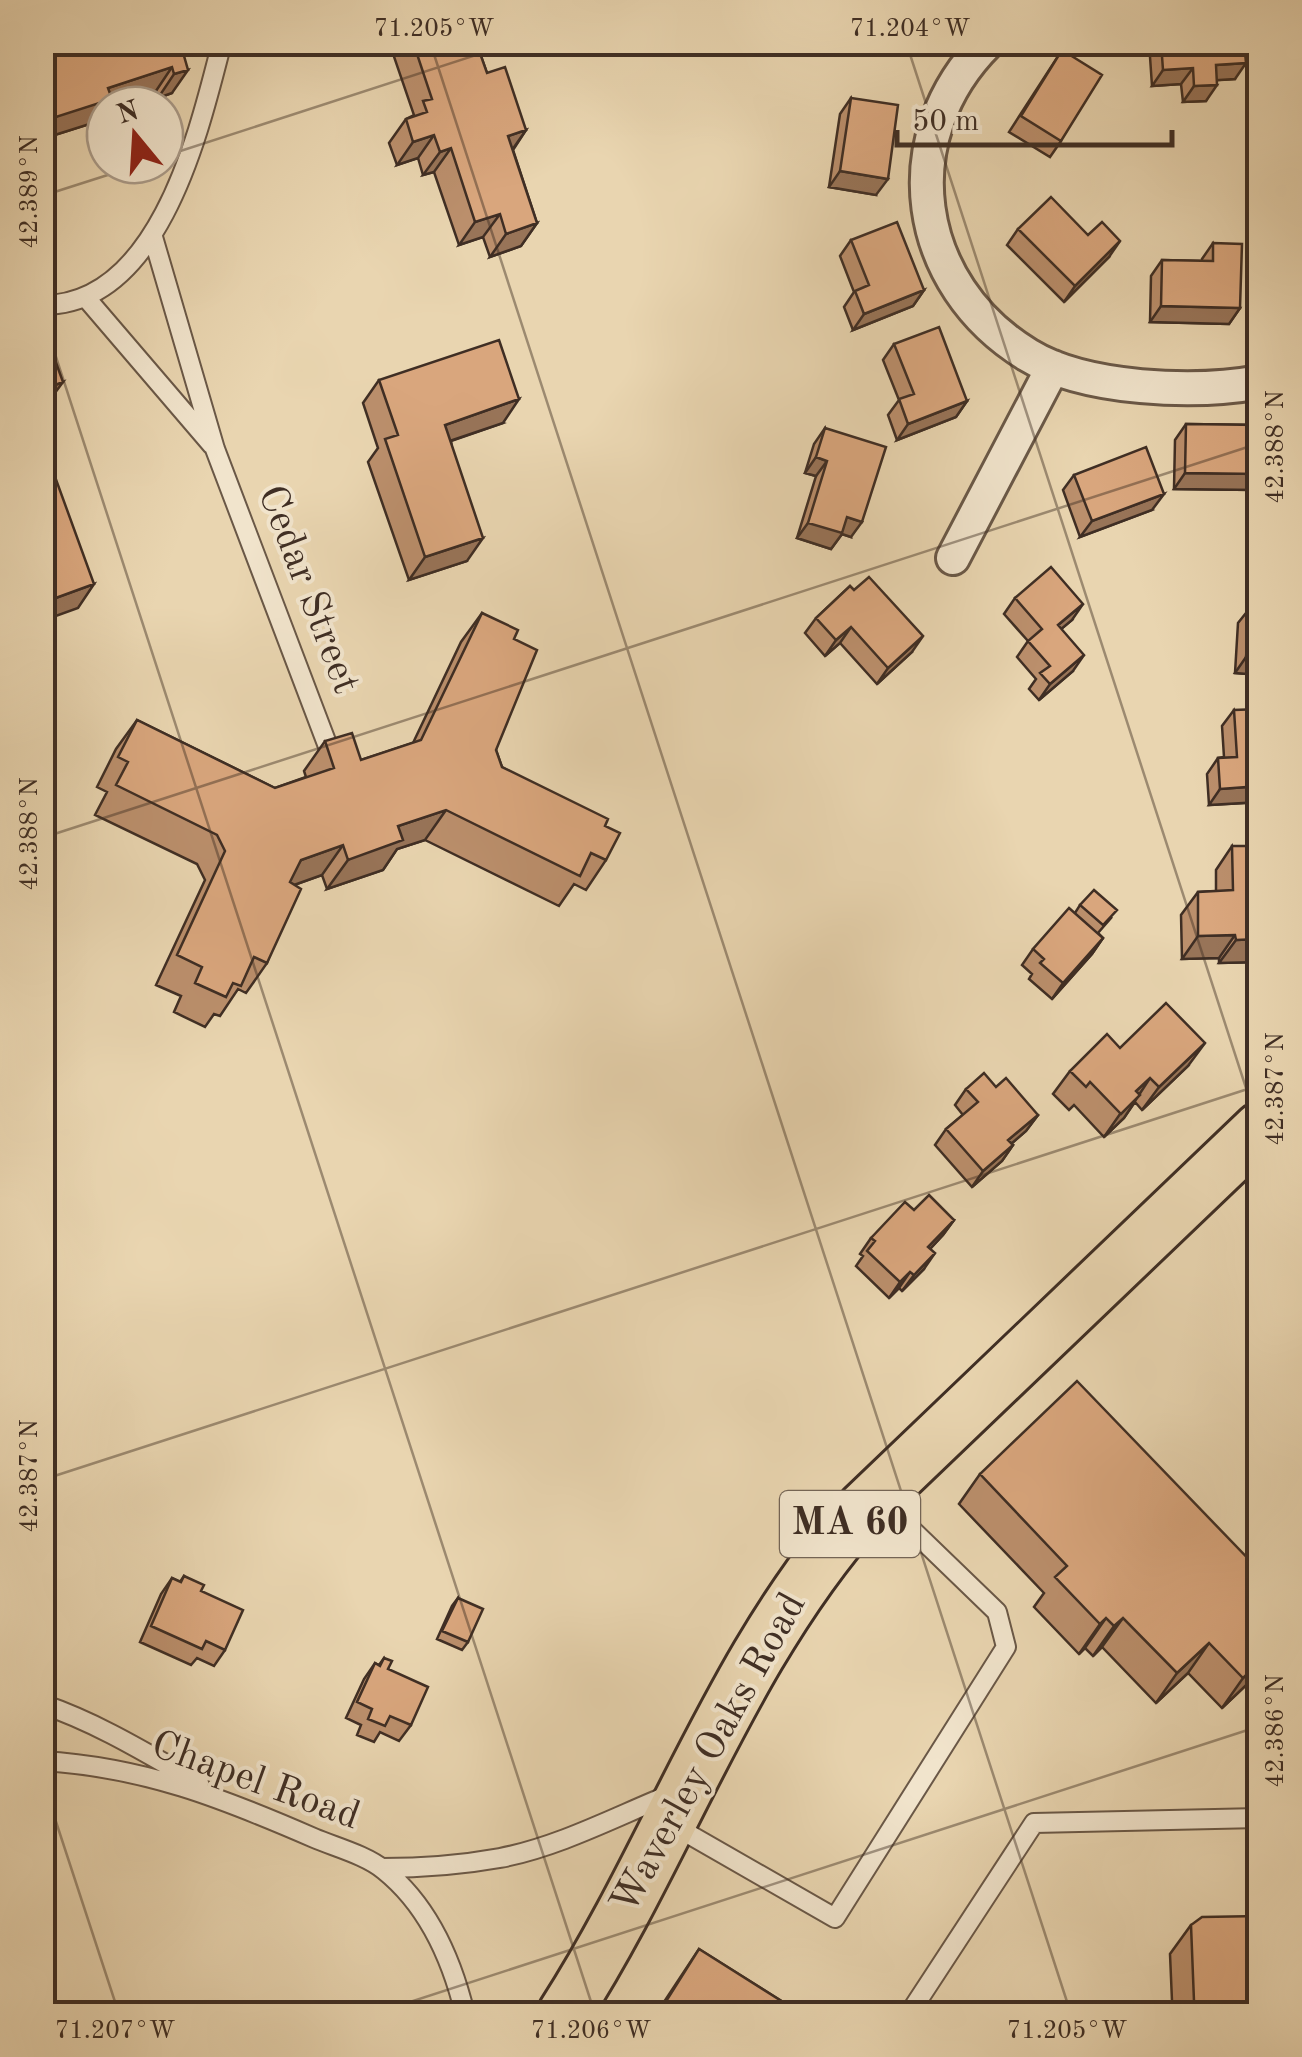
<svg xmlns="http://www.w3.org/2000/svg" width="1302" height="2057" font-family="'Old Standard TT',serif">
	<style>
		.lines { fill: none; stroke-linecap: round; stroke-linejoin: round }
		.lane-casing { stroke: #6a5847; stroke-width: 22 }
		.street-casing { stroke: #6a5847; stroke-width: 38 }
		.primary-casing { stroke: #3f2e24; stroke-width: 58 }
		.lane { stroke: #f1e4cc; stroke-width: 18 }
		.street { stroke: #f1e4cc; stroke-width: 32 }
		.primary { stroke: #e9d5b0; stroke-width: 52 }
		.wall { fill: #bb8f6c; stroke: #3f2e24; stroke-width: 2.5 }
		.shaded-wall { fill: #987458; stroke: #3f2e24; stroke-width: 2.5 }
		.building { fill: #d9a67d; stroke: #3f2e24; stroke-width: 2.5 }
		.ticks { fill: none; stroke: #3f2e24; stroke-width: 2.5; stroke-opacity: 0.45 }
		.labels { text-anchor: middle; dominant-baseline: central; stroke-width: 8; stroke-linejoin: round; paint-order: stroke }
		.shield { fill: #f1e4cc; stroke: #746556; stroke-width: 2.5 }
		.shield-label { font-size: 38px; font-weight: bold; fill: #3f2e24 }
		.street-label { font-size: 40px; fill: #3f2e24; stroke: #f1e4cc }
		.neatline { fill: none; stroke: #3f2e24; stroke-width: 4 }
		.ticks-label { font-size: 25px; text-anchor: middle; fill: #3f2e24 }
	</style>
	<rect width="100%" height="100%" fill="#e9d5b0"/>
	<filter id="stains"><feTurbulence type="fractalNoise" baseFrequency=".002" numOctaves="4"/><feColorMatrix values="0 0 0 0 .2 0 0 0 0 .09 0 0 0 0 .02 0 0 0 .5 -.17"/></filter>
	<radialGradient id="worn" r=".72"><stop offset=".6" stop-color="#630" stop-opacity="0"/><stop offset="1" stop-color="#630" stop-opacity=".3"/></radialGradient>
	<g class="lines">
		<!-- lane casing -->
		<g class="lane-casing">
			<path id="lane" d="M153 237 215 449 332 757
				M87 299 212 445
				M42 305C159 306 199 132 222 42
				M42 1704C98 1723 148 1754 199 1783
				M42 1761C144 1767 222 1798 314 1838 335 1847 366 1855 384 1870 429 1906 452 1960 465 2014
				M671 1824 835 1918 1006 1647 997 1612 879 1498
				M382 1868C421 1868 461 1865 500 1858 558 1847 615 1817 669 1795
				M909 2014 1034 1823 1260 1818"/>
		</g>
		<!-- street casing -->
		<g class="street-casing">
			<path id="street" d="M988 42C891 138 913 285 1028 355 1085 390 1195 394 1260 382
				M953 558 1053 367"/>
		</g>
		<!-- primary casing -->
		<g class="primary-casing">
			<path id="primary" d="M564 2014C670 1849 731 1656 864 1508L1260 1129"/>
		</g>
		<!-- lane -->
		<use href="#lane" class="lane"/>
		<!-- street -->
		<use href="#street" class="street"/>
		<!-- primary -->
		<use href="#primary" class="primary"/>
	</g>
	<!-- wall -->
	<path class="wall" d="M180 42 172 93 158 98 156 91 110 105H105V109L96 122 42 139V48Z
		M392 42H476L487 73 526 130 513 150 537 223 521 246 490 257 483 237 459 245 434 172 423 175 418 158 397 165 389 143 406 119 414 115 390 45Z
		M1149 42H1244L1235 79 1217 80 1206 101 1183 102 1181 84 1152 86Z
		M1062 50 1061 141 1050 157 1009 132Z
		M851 98 876 195 829 187 840 114Z
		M1018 229 1109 257 1064 302 1007 245Z
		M851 240 924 290 913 306 853 330 844 307 854 292 840 256Z
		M1213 243 1240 308 1229 324 1150 322 1151 276 1162 260 1202 261V259Z
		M894 344 967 401 956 417 897 440 888 415 899 400 883 360Z
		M379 380 503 423 451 441 467 561 409 580 368 462 378 448 363 403Z
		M1186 424 1260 425V485L1256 490 1174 489 1175 440Z
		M825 428 851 537 842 534 831 549 797 538 816 476 805 473 814 444Z
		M1074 475 1152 510 1080 537 1063 490Z
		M850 586 912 652 877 684 840 643 825 656 805 633 816 618Z
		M1015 598 1072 620 1061 629 1073 671 1039 700 1029 689 1036 679 1017 657 1028 641 1004 614Z
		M1250 608H1260V675L1235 673 1238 623Z
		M482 613 514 639 496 750 502 767 605 826 606 860 586 890 574 884 559 906 425 840 397 849 383 870 327 889 322 875 294 885 267 963 246 993 238 989 220 1016 214 1014 205 1027 174 1012 181 996 156 985 205 880 197 864 95 815 107 792 97 787 116 749 137 720 275 788 306 777 304 771 325 741 361 760 413 743 461 642Z
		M1234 710 1260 802 1209 805 1207 774 1218 758 1224 757 1222 726Z
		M1232 846 1260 962 1219 963V958L1182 959 1181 915 1198 892 1216 891V870Z
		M1080 905 1111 918 1098 933 1103 938 1092 954 1052 999 1029 979 1032 974 1022 965 1033 949 1075 913Z
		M1120 1048 1188 1066 1142 1110 1135 1102 1124 1118 1104 1137 1074 1105 1069 1110 1053 1094 1070 1071Z
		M996 1087 1038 1115 1026 1131 1011 1144 1013 1145 1002 1161 972 1187 935 1145 946 1129 963 1115 955 1105 966 1089Z
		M914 1210 954 1220 943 1235 930 1249 924 1269 902 1291 899 1288 889 1298 856 1266 863 1256 860 1254 871 1238Z
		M980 1474 1260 1571V1672L1222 1708 1188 1673 1156 1703 1102 1647 1093 1656 1085 1648 1079 1654 1034 1607 1044 1593 959 1504Z
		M184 1576 201 1591 225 1650 214 1666 197 1658 191 1665 140 1642 161 1594 172 1578 180 1582Z
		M458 1598 468 1642 462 1650 437 1639 452 1606Z
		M384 1658 411 1725 399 1741 380 1732 374 1742 357 1735 361 1725 346 1718 364 1679 375 1663 379 1665Z
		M1260 1860V2014H1106L1109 2010 1172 2001 1170 1954 1191 1925 1252 1916 1251 1872Z
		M699 1949 802 2014H656Z"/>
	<!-- shaded-wall -->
	<path class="shaded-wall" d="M1246 63 1235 79 1204 81 1216 65Z
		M172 67 156 91 110 105H105V109L96 122 42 139V135L56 117 108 88Z
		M1193 68 1181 84 1152 86 1163 70Z
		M188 70 172 93 158 98 174 74Z
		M1217 85 1206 101 1183 102 1194 86Z
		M52 106 42 119V109Z
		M526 130 510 153 508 136Z
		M434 135 418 158 397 165 413 142Z
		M451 148 434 172 423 175 440 152Z
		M840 171 888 179 876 195 829 187Z
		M500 214 483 237 459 245 475 222Z
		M537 223 521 246 490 257 506 234Z
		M1120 241 1109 257 1064 302 1075 286Z
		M924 290 913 306 853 330 864 314Z
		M1161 306 1240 308 1229 324 1150 322Z
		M63 382 46 405 42 407V390Z
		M519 399 503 423 429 448 445 425Z
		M967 401 956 417 897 440 908 424Z
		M816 457 827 461 816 476 805 473Z
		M1185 473 1260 474V485L1256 490 1174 489Z
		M1164 494 1152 510 1080 537 1092 521Z
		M847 517 862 522 851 537 842 534 831 549 797 538 808 523Z
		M483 538 467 561 409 580 425 557Z
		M94 584 78 608 42 621V603Z
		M1083 604 1072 620 1047 641 1058 625Z
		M851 627 840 643 825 656 836 640Z
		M923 636 912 652 877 684 888 668Z
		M1084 655 1073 671 1039 700 1050 684Z
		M1246 657 1260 658V675L1235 673Z
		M1260 786V802L1209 805 1220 789Z
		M446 810 425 840 397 849 383 870 327 889 348 860 398 826Z
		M343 845 322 875 280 890 301 860Z
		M1235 935 1219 958 1182 959 1198 936Z
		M1103 938 1092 954 1052 999 1063 983Z
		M1260 939V962L1219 963 1236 940Z
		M1205 1043 1188 1066 1142 1110 1159 1087Z
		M1150 1078 1124 1118 1104 1137 1136 1091Z
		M1038 1115 1026 1131 997 1156 1008 1140Z
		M1013 1145 1002 1161 972 1187 983 1171Z
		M954 1220 943 1235 917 1263 928 1247Z
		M935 1253 924 1269 902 1291 914 1275Z
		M910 1272 899 1288 889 1298 900 1282Z
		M1106 1618 1085 1648 1079 1654 1100 1624Z
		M1123 1618 1102 1647 1093 1656 1114 1626Z
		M1209 1643 1188 1673 1156 1703 1177 1673Z
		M1260 1662V1672L1222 1708 1243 1678Z"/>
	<!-- building -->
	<path class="building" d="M60 42H166L167 44 180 42 188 70 174 74 172 67 108 88 112 99 56 117 52 106 42 109V48Z
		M413 42H476L487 73 505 67 526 130 508 136 537 223 506 234 500 214 475 222 451 148 440 152 434 135 413 142 406 119 427 112 423 101 432 99Z
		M1161 42H1244L1246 63 1216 65 1217 85 1194 86 1193 68 1163 70Z
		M1062 50 1102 75 1061 141 1021 116Z
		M851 98 898 105 888 179 840 171Z
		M1051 197 1088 235 1102 222 1120 241 1075 286 1018 229Z
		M897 222 924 290 864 314 855 291 869 285 851 240Z
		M1213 243 1242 244 1240 308 1161 306 1162 260 1213 261Z
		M939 327 967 401 908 424 899 399 914 394 894 344Z
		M499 340 519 399 445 425 483 538 425 557 385 439 398 435 379 380Z
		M50 346 63 382 42 390V349Z
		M1186 424 1260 425V474L1185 473Z
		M825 428 886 447 862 522 847 517 842 533 808 523 827 461 816 457Z
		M42 441 94 584 42 603Z
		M1146 447 1164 494 1092 521 1074 475Z
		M1051 567 1083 604 1058 625 1084 655 1050 684 1040 673 1050 666 1028 641 1042 629 1015 598Z
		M869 577 923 636 888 668 851 627 836 640 816 618 850 586 854 590Z
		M1250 608H1260V658L1246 657Z
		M482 613 518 630 514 639 537 650 496 750 502 767 608 819 605 826 620 833 606 860 591 853 580 876 446 810 398 826 403 840 348 860 343 845 301 860 290 882 301 889 267 963 254 957 241 986 233 983 226 997 195 983 202 967 177 955 225 851 217 835 116 785 128 762 118 757 137 720 275 788 334 768 325 741 352 733 361 760 421 740Z
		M1260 709V786L1220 789 1218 758 1237 757 1234 710Z
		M1232 846H1260V939L1236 940 1235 935 1198 936V892L1233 890Z
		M1094 890 1117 910 1103 925 1080 905Z
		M1069 908 1103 938 1063 983 1040 963 1044 959 1033 949Z
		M1166 1003 1205 1043 1159 1087 1150 1078 1136 1091 1140 1095 1121 1114 1090 1082 1086 1087 1070 1071 1107 1034 1120 1048Z
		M984 1073 996 1087 1006 1078 1038 1115 1008 1140 1013 1145 983 1171 946 1129 978 1102 966 1089Z
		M929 1195 954 1220 928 1247 935 1253 914 1275 910 1272 900 1282 867 1251 875 1241 871 1238 905 1202 914 1210Z
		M1077 1381 1260 1571V1662L1243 1678 1209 1643 1177 1673 1123 1618 1114 1626 1106 1618 1100 1624 1055 1577 1067 1566 980 1474Z
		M184 1576 204 1585 201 1591 243 1610 225 1650 206 1641 202 1649 151 1626 172 1578 181 1582Z
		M458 1598 483 1609 468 1642 442 1631Z
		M384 1658 392 1661 388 1669 428 1687 411 1725 390 1716 385 1726 368 1719 372 1709 357 1702 375 1663 380 1666Z
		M1260 1916V2014H1109V2010L1120 2002 1194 2001 1191 1925 1202 1917Z
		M699 1949 802 2014H658Z"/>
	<!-- ticks -->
	<path class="ticks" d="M430 42 1071 2014M906 42 1260 1131M165 156 516 42M42 196 139 165M42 314 595 2014M42 838 1260 443M42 1480 1260 1085M42 1779 119 2014M373 2014 1260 1726"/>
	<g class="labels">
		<!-- shield labels -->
		<rect class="shield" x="780" y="1491" width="140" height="66" rx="8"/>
		<g class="shield-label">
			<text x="850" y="1524">MA 60</text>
		</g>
		<!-- street labels -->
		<g class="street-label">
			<text transform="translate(307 590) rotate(69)">Cedar Street</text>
			<text transform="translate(710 1754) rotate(-61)">Waverley Oaks Road</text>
			<text transform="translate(255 1782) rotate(20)">Chapel Road</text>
		</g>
	</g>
	<!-- margin -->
	<rect width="1302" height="2057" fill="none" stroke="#e9d5b0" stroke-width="110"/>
	<!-- north arrow -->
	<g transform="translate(135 135) rotate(342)"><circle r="48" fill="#f1e4cc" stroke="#aa9b89" stroke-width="2.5"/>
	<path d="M0-8L18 38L0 25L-18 38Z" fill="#8f2418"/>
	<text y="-15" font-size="28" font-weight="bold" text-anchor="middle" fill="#3f2e24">N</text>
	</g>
	<!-- scale -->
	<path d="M897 130v15h275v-15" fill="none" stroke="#3f2e24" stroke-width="5"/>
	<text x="912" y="130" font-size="30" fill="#3f2e24" stroke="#f1e4cc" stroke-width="8" paint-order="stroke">50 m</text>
	<rect x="55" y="55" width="1192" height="1947" class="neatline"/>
	<g class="ticks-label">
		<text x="434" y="36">71.205°W</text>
		<text x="910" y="36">71.204°W</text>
		<text transform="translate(28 192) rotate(-90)" y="9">42.389°N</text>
		<text transform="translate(1274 447) rotate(-90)" y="9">42.388°N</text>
		<text transform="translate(28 834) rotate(-90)" y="9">42.388°N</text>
		<text transform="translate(1274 1089) rotate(-90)" y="9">42.387°N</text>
		<text transform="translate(28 1476) rotate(-90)" y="9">42.387°N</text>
		<text transform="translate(1274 1731) rotate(-90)" y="9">42.386°N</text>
		<text x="115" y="2038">71.207°W</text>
		<text x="591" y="2038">71.206°W</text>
		<text x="1067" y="2038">71.205°W</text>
	</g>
	<rect width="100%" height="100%" filter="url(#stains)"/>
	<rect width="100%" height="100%" fill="url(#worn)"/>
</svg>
